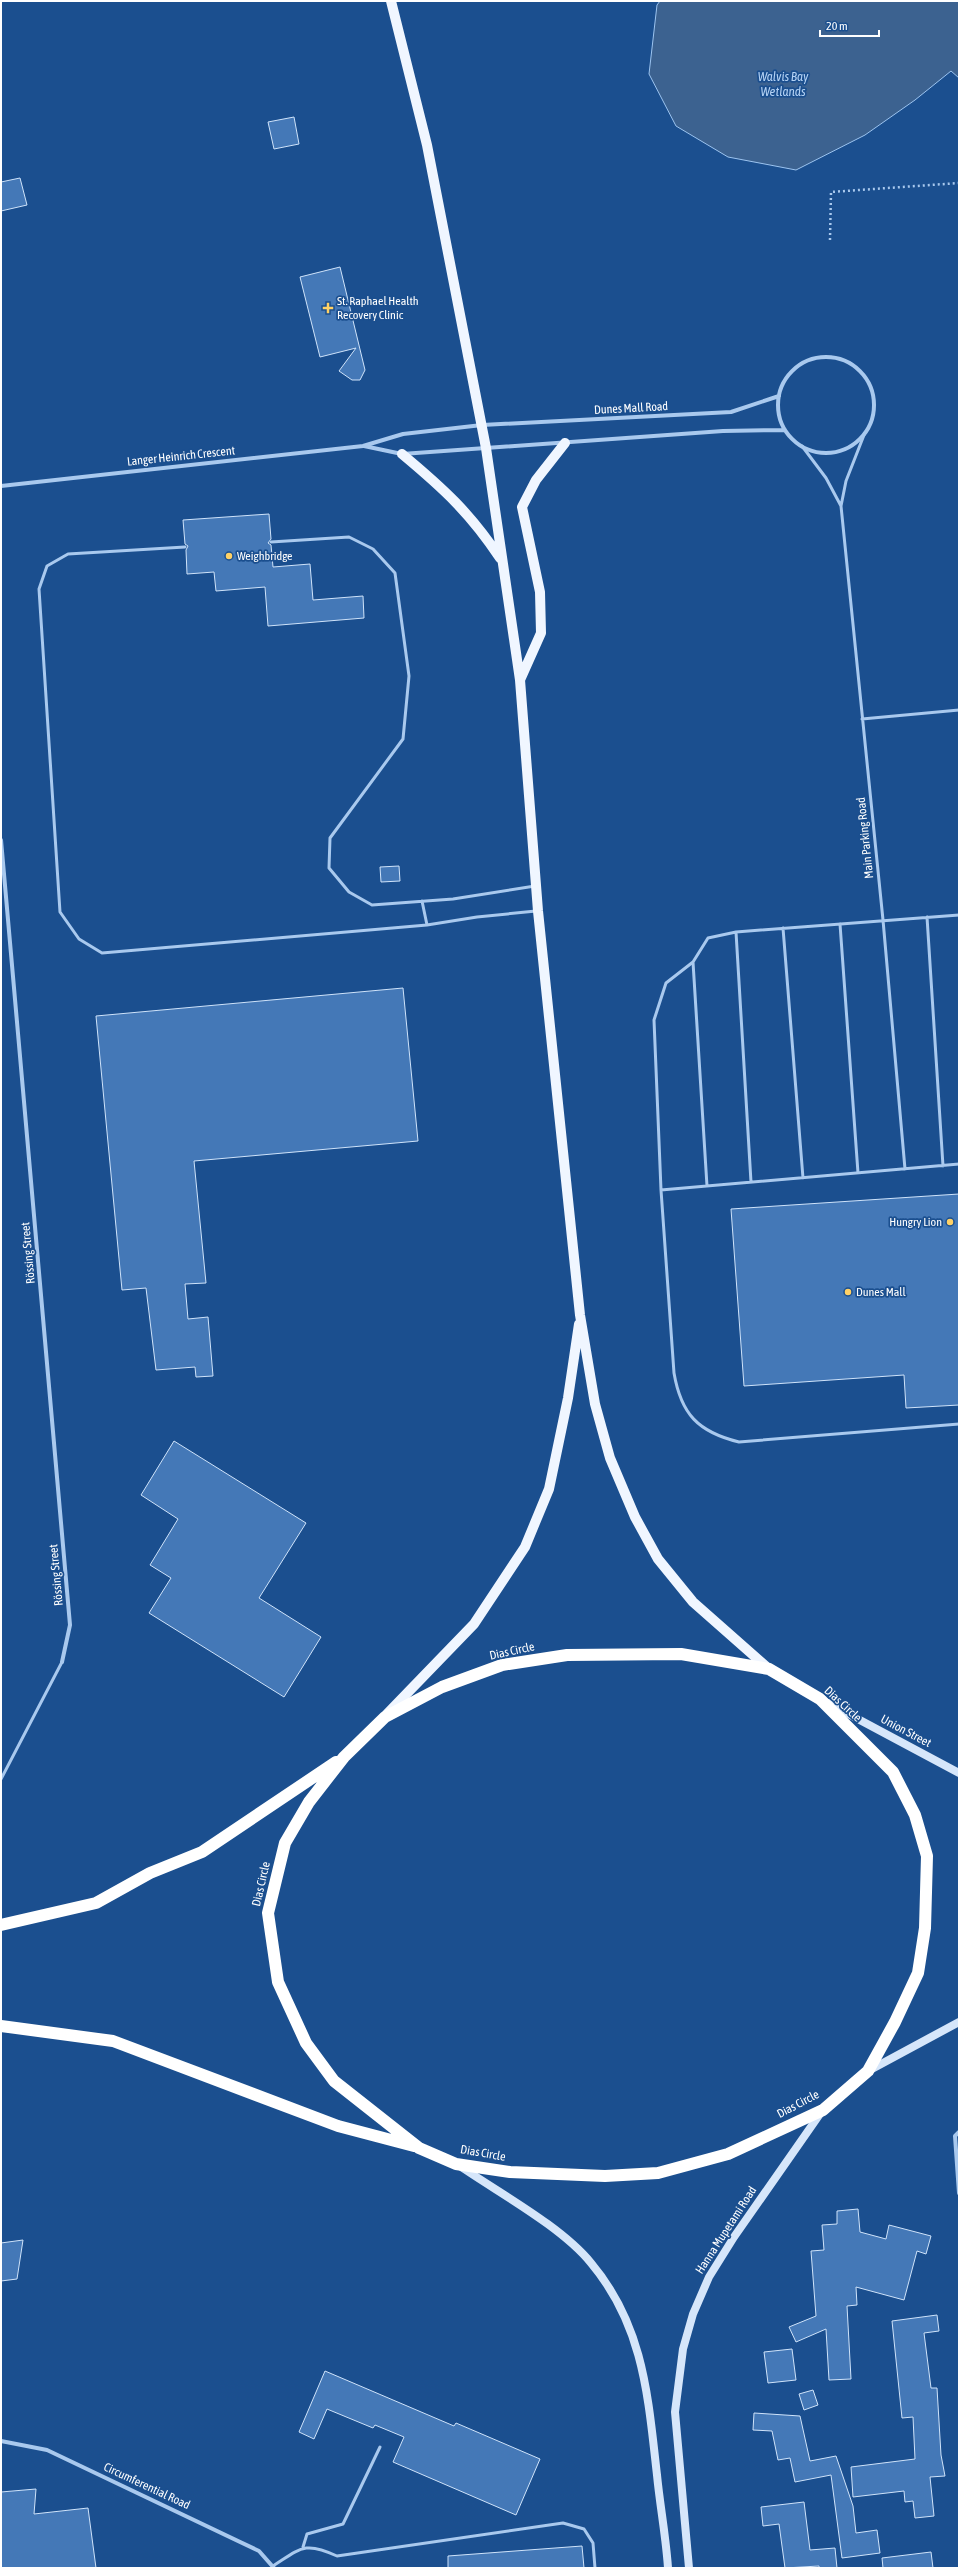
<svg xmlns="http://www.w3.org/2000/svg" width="960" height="2569" font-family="'Asap Condensed',sans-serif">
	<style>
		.water { fill: #3c6290; stroke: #9cc4f0 }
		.building { fill: #4478b7; stroke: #cfe3fa }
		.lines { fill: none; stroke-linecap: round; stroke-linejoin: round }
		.path { stroke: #a9c9ee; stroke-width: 2.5; stroke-dasharray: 2 3; stroke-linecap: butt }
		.lane { stroke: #a9c9ee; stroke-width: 3 }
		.street { stroke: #a9c9ee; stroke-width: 4 }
		.secondary { stroke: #d6e6fa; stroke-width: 8 }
		.primary { stroke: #f0f6ff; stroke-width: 10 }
		.highway { stroke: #fff; stroke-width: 12 }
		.poi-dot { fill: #ffd166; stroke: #1b4f8f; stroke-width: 1.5 }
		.labels { text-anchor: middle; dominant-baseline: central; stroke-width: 3.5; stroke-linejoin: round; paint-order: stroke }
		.poi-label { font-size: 12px; fill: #fff; stroke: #1b4f8f; text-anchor: start }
		.street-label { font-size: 12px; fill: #fff; stroke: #1b4f8f }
		.water-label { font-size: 13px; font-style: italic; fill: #b5d3f5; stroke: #1b4f8f }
	</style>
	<rect width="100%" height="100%" fill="#1b4f8f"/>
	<!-- water -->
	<path class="water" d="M660 1H959V78L951 71 915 100 865 135 796 170 728 157 676 126 649 74 657 5Z"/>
	<!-- building -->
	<path class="building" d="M294 117 299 144 274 149 268 122Z
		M20 178 27 205 1 211V182Z
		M340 267 365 370 360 380H352L339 371 356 348 320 357 300 277Z
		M269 514 271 539 268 543 271 545 273 567 310 564 313 600 363 596 364 618 268 626 265 587 216 591 214 572 187 574 186 550 188 546 185 544 183 520Z
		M399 866 400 881 381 882 380 867Z
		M403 988 418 1141 194 1161 206 1283 185 1284 188 1319 208 1317 213 1376 196 1377 195 1367 156 1370 146 1288 122 1290 96 1016Z
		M959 1194V1405L906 1408 904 1375 744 1386 731 1209Z
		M174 1441 306 1523 259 1598 321 1637 284 1697 149 1613 171 1578 150 1565 178 1519 141 1495Z
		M858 2209 860 2232 886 2239 889 2225 931 2236 926 2254 917 2251 904 2300 856 2287 857 2305 847 2306 851 2379 829 2380 826 2329 796 2342 789 2327 816 2316 811 2251 824 2250 822 2225 837 2224V2211Z
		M23 2240 17 2279 1 2281V2243Z
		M937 2315 939 2331 924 2333 931 2388H937L941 2455 945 2476 930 2477 934 2516 915 2518 913 2501 905 2502 904 2491 853 2497 851 2467 915 2459 913 2417 902 2418 892 2321Z
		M792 2349 796 2380 768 2383 764 2352Z
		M325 2371 454 2426 456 2423 540 2459 516 2515 393 2462 404 2437 375 2425 373 2428 327 2409 314 2439 299 2432Z
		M813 2390 818 2405 804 2410 799 2394Z
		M754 2413 800 2416 810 2461 836 2456 853 2506 856 2533 877 2530 880 2553 842 2558 831 2475 795 2482 790 2458 778 2460 772 2431 753 2430Z
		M36 2489 34 2514 88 2508 96 2568H1V2492Z
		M804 2502 810 2550 835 2548 837 2568H819V2566L785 2568 779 2524 763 2526 761 2507Z
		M582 2546 584 2568H448V2556Z
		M931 2552 933 2568H883L882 2558Z"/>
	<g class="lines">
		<!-- path -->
		<path class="path" d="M830 240 831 192 959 183"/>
		<!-- lane -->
		<path class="lane" d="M864 435 846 481 841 506 883 920 905 1169
			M802 446 826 478 841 506
			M271 542 349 537 373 549 395 573 409 676 403 739 330 838 329 868 349 892 372 905 453 899 535 886
			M185 547 68 554 47 566 39 589 60 912 79 939 102 953 427 925 477 917 536 911
			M862 719 959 710
			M422 901 427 925
			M959 915 736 932 708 938 693 962 666 983 654 1020 661 1190 674 1373C681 1414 698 1432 739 1442L959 1424
			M927 917 943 1166
			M840 924 858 1173
			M783 928 803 1178
			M736 932 751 1182
			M693 962 707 1186
			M661 1190 959 1164
			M1 1779 62 1662
			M303 2547 307 2534 343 2524 380 2447
			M273 2566C301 2548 305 2541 337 2556L563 2523 584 2529 593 2543 595 2568"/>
		<!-- street -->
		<path class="street" d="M778 405a48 48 0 1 1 96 0a48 48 0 1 1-96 0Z
			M364 446 402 454 723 431 785 430
			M1 486 363 446 403 434 482 425 731 412 779 396
			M1 840 70 1625 62 1662
			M959 2132 955 2136 959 2193
			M1 2441 47 2450 259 2551 274 2568"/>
		<!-- secondary -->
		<path class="secondary" d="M828 1703 959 1773
			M870 2070 959 2022
			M460 2166C499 2193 562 2227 591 2263 644 2326 648 2397 657 2475 660 2506 666 2537 668 2568
			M689 2568 675 2412 683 2349 693 2314 709 2277 734 2237 822 2111"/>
		<!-- primary -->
		<path class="primary" d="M391 1 427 145 486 448 520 680 538 911 580 1315 595 1404 610 1458 635 1517 658 1559 693 1602 769 1669
			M402 454C444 489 470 513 500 558
			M520 680 541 633 540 592 522 507 536 480 565 443
			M387 1714 474 1624 525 1547 549 1489 568 1398 579 1324"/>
		<!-- highway -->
		<path class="highway" d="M681 1654 769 1669 820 1699 893 1772 915 1815 927 1856 925 1928 918 1973 895 2022 868 2071 823 2110 728 2154 658 2173 605 2176 510 2172 456 2164 419 2148 334 2081 306 2043 278 1982 268 1913 285 1843 309 1802 344 1757 385 1717 442 1687 502 1665 567 1655Z
			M1 1925 96 1903 150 1873 202 1852 336 1762
			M1 2026 113 2041 338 2126 414 2146"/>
	</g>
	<!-- markers -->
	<g class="poi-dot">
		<path d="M326 302h4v4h4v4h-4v4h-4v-4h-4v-4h4z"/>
		<circle cx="229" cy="556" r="4"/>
		<circle cx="950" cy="1222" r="4"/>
		<circle cx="848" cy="1292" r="4"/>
	</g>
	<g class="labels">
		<!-- poi labels -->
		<g class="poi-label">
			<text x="337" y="301">St. Raphael Health<tspan x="337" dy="14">Recovery Clinic</tspan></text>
			<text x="237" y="556">Weighbridge</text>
			<text x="942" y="1222" text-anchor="end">Hungry Lion</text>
			<text x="856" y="1292">Dunes Mall</text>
		</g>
		<!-- street labels -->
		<g class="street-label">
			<text transform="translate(631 408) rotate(-3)">Dunes Mall Road</text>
			<text transform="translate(181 456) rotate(-6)">Langer Heinrich Crescent</text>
			<text transform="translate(865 838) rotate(-96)">Main Parking Road</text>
			<text transform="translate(28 1253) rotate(-95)">Rössing Street</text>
			<text transform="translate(56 1575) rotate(-95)">Rössing Street</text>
			<text transform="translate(512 1651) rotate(-12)">Dias Circle</text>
			<text transform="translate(843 1704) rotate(43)">Dias Circle</text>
			<text transform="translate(906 1731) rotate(28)">Union Street</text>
			<text transform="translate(261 1884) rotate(-77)">Dias Circle</text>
			<text transform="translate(798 2104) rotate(-28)">Dias Circle</text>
			<text transform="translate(483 2153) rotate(10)">Dias Circle</text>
			<text transform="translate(726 2230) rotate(-57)">Hanna Mupetami Road</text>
			<text transform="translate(147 2486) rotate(25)">Circumferential Road</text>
		</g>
		<!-- water labels -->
		<g class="water-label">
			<text x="783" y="76">Walvis Bay<tspan x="783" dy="15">Wetlands</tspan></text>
		</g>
	</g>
	<!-- border -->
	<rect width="960" height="2569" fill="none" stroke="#ffffff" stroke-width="4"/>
	<!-- scale -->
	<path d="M820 30v6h59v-6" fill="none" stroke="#ffffff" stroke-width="2"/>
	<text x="826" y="30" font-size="12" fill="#ffffff" stroke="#1b4f8f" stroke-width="3" paint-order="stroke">20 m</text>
</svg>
